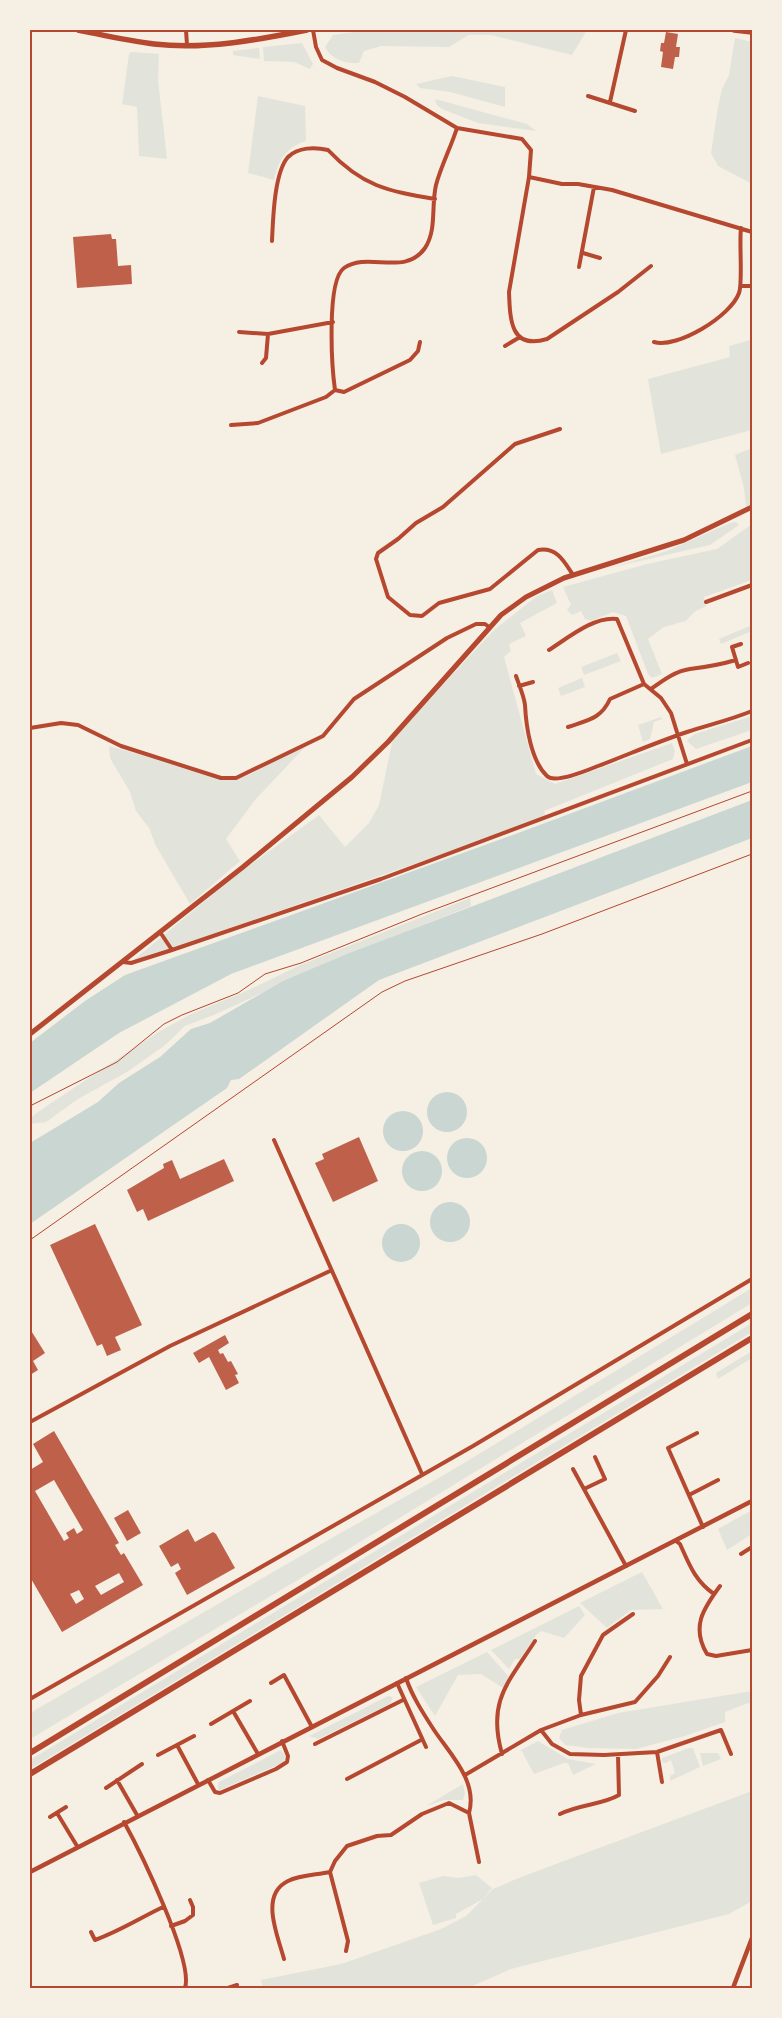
<svg xmlns="http://www.w3.org/2000/svg" width="782" height="2018" font-family="'IBM Plex Sans',sans-serif">
	<style>
		.green { fill: #e2e4dc }
		.water { fill: #c9d6d2 }
		.building { fill: #bf614a; fill-rule: evenodd }
		.lines { fill: none; stroke-linecap: round; stroke-linejoin: round }
		.path { stroke: #b5482f; stroke-width: 1 }
		.minor { stroke: #b5482f; stroke-width: 4 }
		.tertiary { stroke: #b5482f; stroke-width: 4.5 }
		.secondary { stroke: #b5482f; stroke-width: 5 }
		.primary { stroke: #b5482f; stroke-width: 5.5 }
		.trunk { stroke: #b5482f; stroke-width: 6 }
		.neatline { fill: none; stroke: #b5482f; stroke-width: 2 }
	</style>
	<rect width="100%" height="100%" fill="#f6efe4"/>
	<!-- green -->
	<path class="green" d="M367 30H587L572 55 491 35H469L449 47 381 46 364 51 359 63C345 64 331 59 325 47L333 35Z
		M735 38 752 42V184L718 166 711 153 718 107 722 89 729 75Z
		M302 43 313 64 310 69 294 62 264 61 263 47Z
		M259 48 260 59 233 55V51Z
		M131 52 159 54 158 80 167 159 139 156 137 107 122 104 129 54Z
		M452 76 505 87V107L450 92 420 88 416 84Z
		M258 96 305 106 306 141C285 148 279 160 274 180L248 173Z
		M435 99 527 124 536 131 478 123 442 109 437 105Z
		M752 329V430L661 454 648 379 730 357 729 346 750 340Z
		M752 448V505L746 508 744 488 735 455Z
		M736 522 739 525 710 545 609 568 667 551 730 523Z
		M752 524V580L704 597 706 606 694 612 686 621 664 627 648 639 662 674 652 678 648 674 626 616 613 612 591 621 585 619 581 611 572 615 567 610 571 605 563 587 647 564 717 549Z
		M552 590 557 603 520 623 526 636 509 644 511 651 504 657 536 774 555 784 672 743 675 751 673 759 544 811 546 818 130 963 235 876 319 815 345 847 369 823 379 805 393 738 494 630 537 596Z
		M752 625V631L721 644 719 639Z
		M617 653 621 661 584 675 581 667Z
		M582 678 585 687 561 696 558 688Z
		M752 716V730L696 749 687 741 688 739 695 734Z
		M661 717 662 719 654 722 650 739 643 742 638 725Z
		M109 746 226 778C260 782 274 748 305 747L255 800 226 839 240 861 190 904 156 846 149 828 136 811 130 792 110 758Z
		M470 898 471 906 334 960 216 1014 185 1026 164 1046 127 1072 78 1099 46 1122 30 1124V1118L45 1107 160 1031 191 1014 249 990 298 966Z
		M752 1288V1303L301 1578 30 1739V1713L337 1535 449 1472Z
		M752 1323V1332L30 1769V1760Z
		M752 1351V1358L718 1379 716 1373Z
		M752 1510V1534L727 1550 718 1529Z
		M642 1572 663 1609 631 1610 607 1628 580 1603Z
		M579 1606 585 1615 564 1638 541 1631 536 1635 520 1659H515L509 1669 491 1650Z
		M487 1652 509 1677 503 1688 481 1674 458 1675 435 1716 416 1687Z
		M752 1691V1704L748 1703 725 1712V1722L685 1736 636 1749 588 1748 565 1745 559 1738 562 1730 618 1713Z
		M388 1696 393 1697 390 1704 318 1739 309 1736Z
		M538 1741 568 1759 596 1764 573 1775 568 1763H564L534 1774 521 1750Z
		M689 1748H693L700 1767 670 1781V1776L675 1773 671 1760 665 1763 662 1762V1758Z
		M281 1750 285 1756 284 1762 220 1790 218 1788 219 1782Z
		M700 1753H718L721 1759 703 1766Z
		M463 1784 465 1793 463 1800H444L426 1806Z
		M752 1791V1901L729 1914 511 1969 468 1988H263L261 1980 341 1964 441 1929 466 1916 493 1889 521 1877Z
		M476 1875 492 1888 483 1899 456 1914V1918L433 1925 419 1883 443 1876 459 1878Z"/>
	<!-- water -->
	<path class="water" d="M752 746V782L231 974 119 1033 30 1093V1043L85 1001 125 975 507 837Z
		M752 800V838L379 980 239 1079 231 1080 227 1088 30 1224V1143L98 1102 119 1083 160 1057 191 1029 210 1023 283 981 347 954Z
		M427 1112a20 20 0 1 1 40 0a20 20 0 1 1-40 0Z
		M383 1131a20 20 0 1 1 40 0a20 20 0 1 1-40 0Z
		M447 1158a20 20 0 1 1 40 0a20 20 0 1 1-40 0Z
		M402 1171a20 20 0 1 1 40 0a20 20 0 1 1-40 0Z
		M430 1222a20 20 0 1 1 40 0a20 20 0 1 1-40 0Z
		M382 1243a19 19 0 1 1 38 0a19 19 0 1 1-38 0Z"/>
	<!-- building -->
	<path class="building" d="M666 32 678 34 676 47H680L679 57H675L673 69 661 67 663 52 660 51 661 43H664Z
		M111 234 112 239H116L118 266 131 265 132 284 77 288 73 237Z
		M359 1137 378 1181 333 1202 315 1163 324 1159 322 1154Z
		M224 1159 234 1181 148 1221 143 1209 137 1212 127 1190 164 1168 163 1164 172 1160 180 1179Z
		M95 1224 142 1325 115 1337 121 1350 107 1356 102 1344 97 1346 50 1245Z
		M30 1329 45 1353 33 1361 38 1370 30 1375Z
		M225 1335 229 1343 218 1350 220 1354 223 1353 228 1362 231 1361 238 1374 235 1375 239 1383 226 1390 209 1357 199 1363 193 1353Z
		M54 1431 119 1543 115 1545 121 1555 124 1553 143 1585 62 1632 30 1577V1470L43 1462 33 1444ZM54 1480 83 1530 77 1534 74 1528 66 1533 69 1538 64 1541 35 1491ZM119 1573 124 1582 101 1595 95 1586ZM79 1590 84 1599 76 1604 70 1594Z
		M128 1510 141 1533 127 1541 114 1518Z
		M188 1529 195 1542 213 1532 216 1534 235 1568 187 1595 175 1573 181 1569 178 1563 171 1567 159 1546Z"/>
	<g class="lines">
		<!-- path -->
		<path class="path" d="M30 1106 117 1062 164 1024 182 1015 238 993 265 974 301 963 422 914 752 791
			M30 1240 382 992 405 981 542 934 752 854"/>
		<!-- minor -->
		<path class="minor" d="M186 30 187 45
			M313 30 316 47 322 60 337 68 375 82 405 97 457 128 522 139 531 150 529 177 509 292C510 321 511 350 547 339L618 292 651 266
			M588 96 635 111
			M610 102 626 30
			M529 177 562 184H578L612 190 752 232
			M272 241C273 220 274 173 288 157 298 147 315 147 328 150 362 186 387 191 435 199
			M583 253 600 258
			M579 267 594 187
			M741 286H752
			M239 332 268 334 333 322
			M420 342 418 351 410 360 344 392 335 390C332 369 326 281 344 268 368 251 405 277 425 248 437 230 431 206 436 185 441 166 451 147 457 128
			M654 342C677 349 731 316 739 293 743 283 739 243 741 228
			M505 346 520 337
			M262 363 266 358 268 334
			M231 425 258 423 326 397 335 390
			M560 429 515 444 443 507 416 523 398 539 378 553 376 559 388 597 410 615 422 616 439 603 490 589 538 550C557 547 564 561 573 575
			M706 602 752 585
			M741 644 732 647 738 667 748 663
			M549 650C568 638 594 616 617 619L644 684 661 698 671 713 687 764
			M516 676C519 685 524 696 525 705 526 726 531 761 547 776 555 784 588 770 598 766 627 755 657 742 687 732 708 725 730 720 752 711
			M519 686 533 682
			M651 689C662 681 675 671 690 669 707 667 719 665 736 660
			M568 727C588 720 601 719 610 699L644 684
			M30 728 61 723 78 725 121 746 221 778H236L323 736 354 699 447 638 476 624H485L489 627
			M160 932 172 950
			M123 962 131 963 172 950 381 879 752 740
			M274 1140 422 1474
			M30 1422 170 1346 330 1271
			M697 1433 668 1448 703 1527
			M573 1469 626 1566
			M584 1489 605 1479 595 1457
			M689 1495 718 1480
			M676 1541 680 1544C689 1564 695 1581 714 1594
			M741 1554 752 1547
			M720 1586C703 1609 691 1627 707 1654L716 1656 752 1650
			M271 1683 284 1675 312 1727
			M397 1683 426 1747
			M30 1699 473 1446 752 1279
			M233 1711 258 1754
			M581 1715 579 1700 581 1676 603 1635 633 1614
			M211 1724 250 1701
			M541 1730 552 1744 570 1754 604 1755 657 1752 721 1730 731 1754
			M315 1744 403 1700
			M177 1745 198 1784
			M657 1752 662 1782
			M502 1754C487 1701 508 1683 535 1641
			M158 1755 194 1736
			M465 1775 541 1730 581 1715 635 1702 658 1676 670 1657
			M347 1779 421 1740
			M117 1780 137 1815
			M208 1780 215 1792 220 1793 276 1769 287 1762 288 1756 282 1741
			M106 1788 142 1764
			M57 1813 77 1846
			M469 1813 479 1862
			M560 1814C580 1804 602 1805 619 1795L618 1755
			M50 1817 66 1807
			M124 1822C139 1849 194 1961 185 1988
			M171 1926 185 1921 193 1915V1907L190 1900
			M91 1932 95 1940C120 1931 140 1918 163 1907
			M346 1951 348 1941 330 1872 335 1861 347 1846 377 1836 391 1835 422 1814 449 1803 469 1813C478 1781 450 1754 434 1730 423 1713 412 1696 406 1678
			M284 1959C278 1936 259 1895 288 1881 300 1875 316 1875 330 1872
			M228 1988 237 1985"/>
		<!-- tertiary -->
		<path class="tertiary" d="M30 1872 752 1501
			M733 1988 752 1938"/>
		<!-- secondary -->
		<path class="secondary" d="M30 1034 243 867 352 777 388 742 501 615 526 597 564 578 684 540 752 507"/>
		<!-- primary -->
		<path class="primary" d="M78 30C103 35 128 41 154 44 205 50 257 40 307 30
			M734 30 752 32"/>
		<!-- trunk -->
		<path class="trunk" d="M30 1753 752 1314
			M30 1774 752 1338"/>
	</g>
	<!-- border -->
	<rect width="782" height="2018" fill="none" stroke="#f6efe4" stroke-width="62"/>
	<rect x="31" y="31" width="720" height="1956" class="neatline"/>
</svg>
